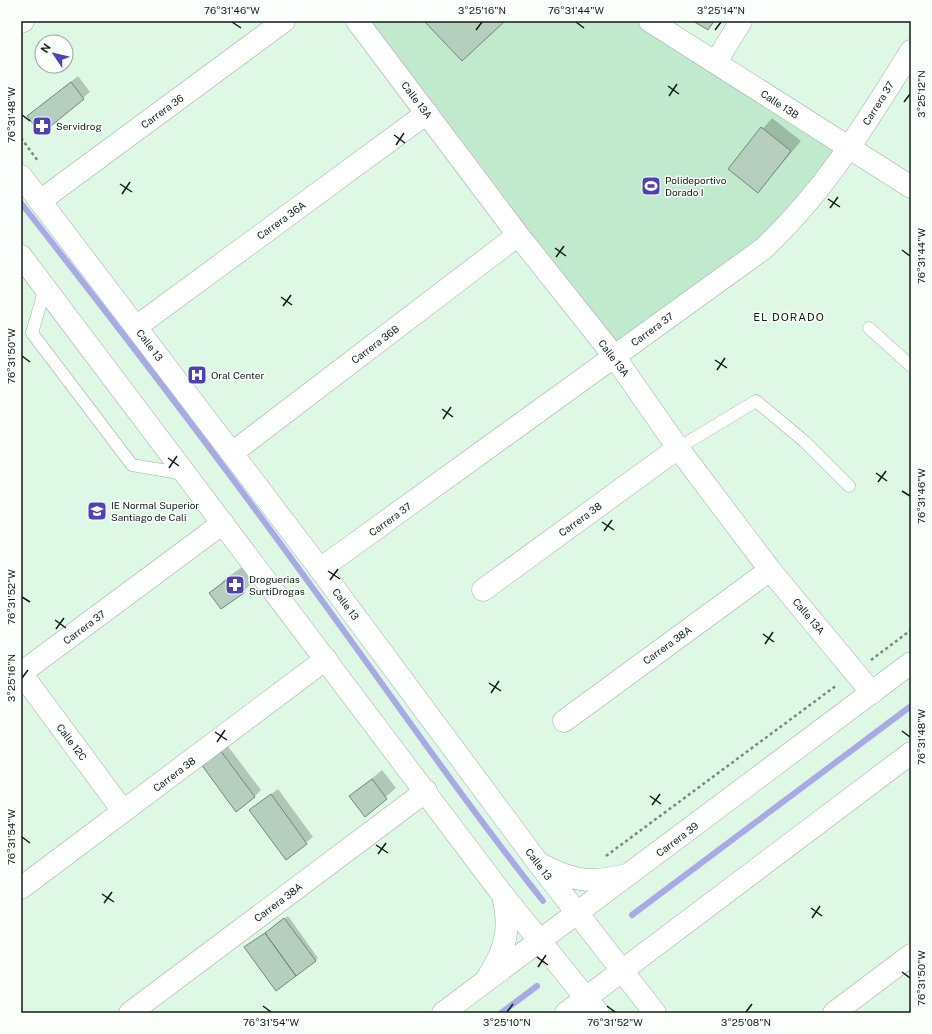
<svg xmlns="http://www.w3.org/2000/svg" width="932" height="1034" font-family="'Public Sans',sans-serif">
	<style>
		.green { fill: #c1e9cd }
		.shadow { fill: #0003 }
		.lines { fill: none; stroke-linecap: round; stroke-linejoin: round }
		.stream { stroke: #a7aae5; stroke-width: 6 }
		.building { fill: #b6cebd; stroke: #718778 }
		.lane-casing { stroke: #9ab2a1; stroke-width: 13 }
		.street-casing { stroke: #9ab2a1; stroke-width: 23 }
		.secondary-casing { stroke: #9ab2a1; stroke-width: 23 }
		.path { stroke: #77887c; stroke-width: 2.5; stroke-dasharray: 3 3; stroke-linecap: butt }
		.lane { stroke: #fff; stroke-width: 12 }
		.street { stroke: #fff; stroke-width: 22 }
		.secondary { stroke: #fff; stroke-width: 22 }
		.ticks { fill: none; stroke: #121b15; stroke-width: 1.5 }
		.labels { text-anchor: middle; dominant-baseline: central; stroke-width: 3; stroke-linejoin: round; paint-order: stroke }
		.street-label { font-size: 10px; fill: #121b15; stroke: #fafffb }
		.poi-label { font-size: 10px; fill: #121b15; stroke: #fafffb; text-anchor: start }
		.neighbourhood-label { font-size: 11px; letter-spacing: 1px; fill: #121b15; stroke: #fafffb }
		.neatline { fill: none; stroke: #121b15; stroke-width: 1.5 }
		.ticks-label { font-size: 10px; text-anchor: middle; fill: #121b15 }
	</style>
	<rect width="100%" height="100%" fill="#dff8e6"/>
	<!-- green -->
	<path class="green" d="M357 21H650L849 149 791 223 614 356Z"/>
	<!-- shadow -->
	<path class="shadow" d="M78 76 90 92 41 132 29 116Z
		M772 118 801 141 758 192 729 169Z
		M246 564 256 579 243 592 221 608 211 593 224 580Z
		M227 745 261 790 254 797 202 765Z
		M382 770 396 788 365 815 351 796Z
		M278 789 313 837 286 858 251 810Z
		M288 916 318 958 315 961 249 945Z"/>
	<g class="lines">
		<!-- stream -->
		<path class="stream" d="M21 203C120 329 218 457 312 587 389 692 462 799 543 901
			M632 915 911 706
			M501 1013 537 986"/>
	</g>
	<!-- building -->
	<path class="building" d="M424 21H505L462 61Z
		M693 21H714L708 30Z
		M71 82 84 99 41 134 27 116Z
		M761 127 791 151 758 193 728 169Z
		M232 576 244 593 221 609 209 593Z
		M220 750 255 797 236 812 201 764Z
		M372 779 387 799 365 817 349 796Z
		M271 794 307 844 286 860 249 810Z
		M284 918 316 961 296 976 265 933Z
		M265 933 296 976 276 991 244 947Z"/>
	<g class="lines">
		<!-- lane casing -->
		<g class="lane-casing">
			<path id="lane" d="M45 288 32 333 132 465 185 474
				M869 328 911 366
				M678 448 756 401 804 441 849 486"/>
		</g>
		<!-- street casing -->
		<g class="street-casing">
			<path id="street" d="M357 21 518 235 614 356 678 448 770 570 872 693
				M650 21 911 187
				M21 22 23 21
				M716 62 741 21
				M40 201 284 21
				M136 327 427 113
				M232 453 518 235
				M320 569 763 249C825 191 867 122 911 51
				M483 590 678 448
				M21 673 223 523
				M21 673 123 811
				M564 721 770 570
				M21 888 326 659
				M130 1013 426 791
				M834 1013 911 955"/>
		</g>
		<!-- secondary casing -->
		<g class="secondary-casing">
			<path id="secondary" d="M21 176 320 569 539 864 655 1013
				M21 256 502 894 598 1013
				M542 865C572 881 592 884 626 875
				M488 977C506 948 511 929 503 896
				M443 1013 911 663
				M566 1013 911 753"/>
		</g>
		<!-- path -->
		<path class="path" d="M21 138 38 161
			M871 660 911 630
			M606 856 837 685"/>
		<!-- lane -->
		<use href="#lane" class="lane"/>
		<!-- street -->
		<use href="#street" class="street"/>
		<!-- secondary -->
		<use href="#secondary" class="secondary"/>
	</g>
	<!-- ticks -->
	<path class="ticks" d="M232 22 241 28M576 22 584 28M476 30 482 22M715 30 721 22M668 86 679 94M669 96 677 84M904 102 910 94M22 115 30 121M394 135 405 143M396 145 404 133M120 184 132 192M122 194 130 182M828 199 840 207M830 208 838 197M555 248 566 256M902 250 910 256M556 257 564 246M281 297 292 305M283 306 291 295M22 356 30 362M715 360 727 368M717 370 725 358M442 409 453 417M443 419 451 407M168 458 179 466M169 468 177 456M876 473 887 481M878 482 886 471M902 491 910 496M602 522 614 530M604 531 612 520M328 571 340 579M330 580 338 569M22 597 30 602M55 620 66 628M56 629 64 618M763 634 774 642M765 644 773 632M22 678 28 670M489 683 501 691M491 693 499 681M902 731 910 737M215 732 227 740M217 742 225 730M650 796 661 804M652 805 660 794M22 837 30 843M376 845 388 853M378 854 386 843M102 894 114 902M104 903 112 892M811 908 822 916M812 918 820 906M537 957 548 965M538 967 546 955M902 972 910 978M263 1006 271 1012M607 1006 615 1012M507 1012 513 1004M746 1012 752 1004"/>
	<!-- icons -->
	<defs>
		<g id="pharmacy-square" transform="scale(1)"><rect x="-9" y="-9" width="18" height="18" rx="4" fill="#4e41b8" stroke="#fafffb"/><path d="M-2-6h4v4h4v4h-4v4h-4v-4h-4v-4h4Z" fill="#fff"/></g>
		<g id="stadium-square" transform="scale(1)"><rect x="-9" y="-9" width="18" height="18" rx="4" fill="#4e41b8" stroke="#fafffb"/><path d="M0-5a6.5 5 0 1 0 0 10a6.5 5 0 1 0 0-10ZM-3.5-1.8h7v3.6h-7Z" fill="#fff"/></g>
		<g id="hospital-square" transform="scale(1)"><rect x="-9" y="-9" width="18" height="18" rx="4" fill="#4e41b8" stroke="#fafffb"/><path d="M-5-5h3v3.5h4V-5h3V5h-3V1.5h-4V5h-3Z" fill="#fff"/></g>
		<g id="school-square" transform="scale(1)"><rect x="-9" y="-9" width="18" height="18" rx="4" fill="#4e41b8" stroke="#fafffb"/><path d="M0-5L7-2L0 1L-7-2ZM-4 1L0 2.5L4 1V4Q0 6-4 4Z" fill="#fff"/></g>
	</defs>
	<g fill-rule="evenodd">
		<use href="#pharmacy-square" x="42" y="126"/>
		<use href="#stadium-square" x="651" y="186"/>
		<use href="#hospital-square" x="197" y="375"/>
		<use href="#school-square" x="97" y="511"/>
		<use href="#pharmacy-square" x="235" y="585"/>
	</g>
	<g class="labels">
		<!-- street labels -->
		<g class="street-label">
			<text transform="translate(417 100) rotate(53)">Calle 13A</text>
			<text transform="translate(878 103) rotate(-58)">Carrera 37</text>
			<text transform="translate(780 104) rotate(33)">Calle 13B</text>
			<text transform="translate(162 111) rotate(-36)">Carrera 36</text>
			<text transform="translate(281 220) rotate(-36)">Carrera 36A</text>
			<text transform="translate(652 329) rotate(-36)">Carrera 37</text>
			<text transform="translate(375 344) rotate(-37)">Carrera 36B</text>
			<text transform="translate(150 345) rotate(53)">Calle 13</text>
			<text transform="translate(614 358) rotate(53)">Calle 13A</text>
			<text transform="translate(390 519) rotate(-36)">Carrera 37</text>
			<text transform="translate(580 519) rotate(-36)">Carrera 38</text>
			<text transform="translate(346 604) rotate(53)">Calle 13</text>
			<text transform="translate(809 616) rotate(50)">Calle 13A</text>
			<text transform="translate(84 627) rotate(-37)">Carrera 37</text>
			<text transform="translate(667 645) rotate(-36)">Carrera 38A</text>
			<text transform="translate(72 742) rotate(53)">Calle 12C</text>
			<text transform="translate(174 774) rotate(-37)">Carrera 38</text>
			<text transform="translate(677 839) rotate(-37)">Carrera 39</text>
			<text transform="translate(539 864) rotate(53)">Calle 13</text>
			<text transform="translate(278 902) rotate(-37)">Carrera 38A</text>
		</g>
		<!-- poi labels -->
		<g class="poi-label">
			<text x="56" y="126">Servidrog</text>
			<text x="665" y="180">Polideportivo<tspan x="665" dy="12">Dorado I</tspan></text>
			<text x="211" y="375">Oral Center</text>
			<text x="111" y="505">IE Normal Superior<tspan x="111" dy="12">Santiago de Cali</tspan></text>
			<text x="249" y="579">Droguerias<tspan x="249" dy="12">SurtiDrogas</tspan></text>
		</g>
		<!-- neighbourhood labels -->
		<g class="neighbourhood-label">
			<text x="789" y="317">EL DORADO</text>
		</g>
	</g>
	<!-- border -->
	<rect width="932" height="1034" fill="none" stroke="#fafffb" stroke-width="44"/>
	<!-- north arrow -->
	<g transform="translate(54 54) rotate(305)"><circle r="19" fill="#fafffb" stroke="#9da49f"/>
	<path d="M0-3L7 15L0 10L-7 15Z" fill="#4e41b8"/>
	<text y="-6" font-size="11" font-weight="bold" text-anchor="middle" fill="#121b15">N</text>
	</g>
	<rect x="22" y="22" width="888" height="990" class="neatline"/>
	<g class="ticks-label">
		<text x="232" y="14">76°31'46"W</text>
		<text x="482" y="14">3°25'16"N</text>
		<text x="576" y="14">76°31'44"W</text>
		<text x="721" y="14">3°25'14"N</text>
		<text transform="translate(921 94) rotate(-90)" y="4">3°25'12"N</text>
		<text transform="translate(11 115) rotate(-90)" y="4">76°31'48"W</text>
		<text transform="translate(921 256) rotate(-90)" y="4">76°31'44"W</text>
		<text transform="translate(11 356) rotate(-90)" y="4">76°31'50"W</text>
		<text transform="translate(921 496) rotate(-90)" y="4">76°31'46"W</text>
		<text transform="translate(11 597) rotate(-90)" y="4">76°31'52"W</text>
		<text transform="translate(11 678) rotate(-90)" y="4">3°25'16"N</text>
		<text transform="translate(921 737) rotate(-90)" y="4">76°31'48"W</text>
		<text transform="translate(11 837) rotate(-90)" y="4">76°31'54"W</text>
		<text transform="translate(921 978) rotate(-90)" y="4">76°31'50"W</text>
		<text x="271" y="1026">76°31'54"W</text>
		<text x="507" y="1026">3°25'10"N</text>
		<text x="615" y="1026">76°31'52"W</text>
		<text x="746" y="1026">3°25'08"N</text>
	</g>
</svg>
